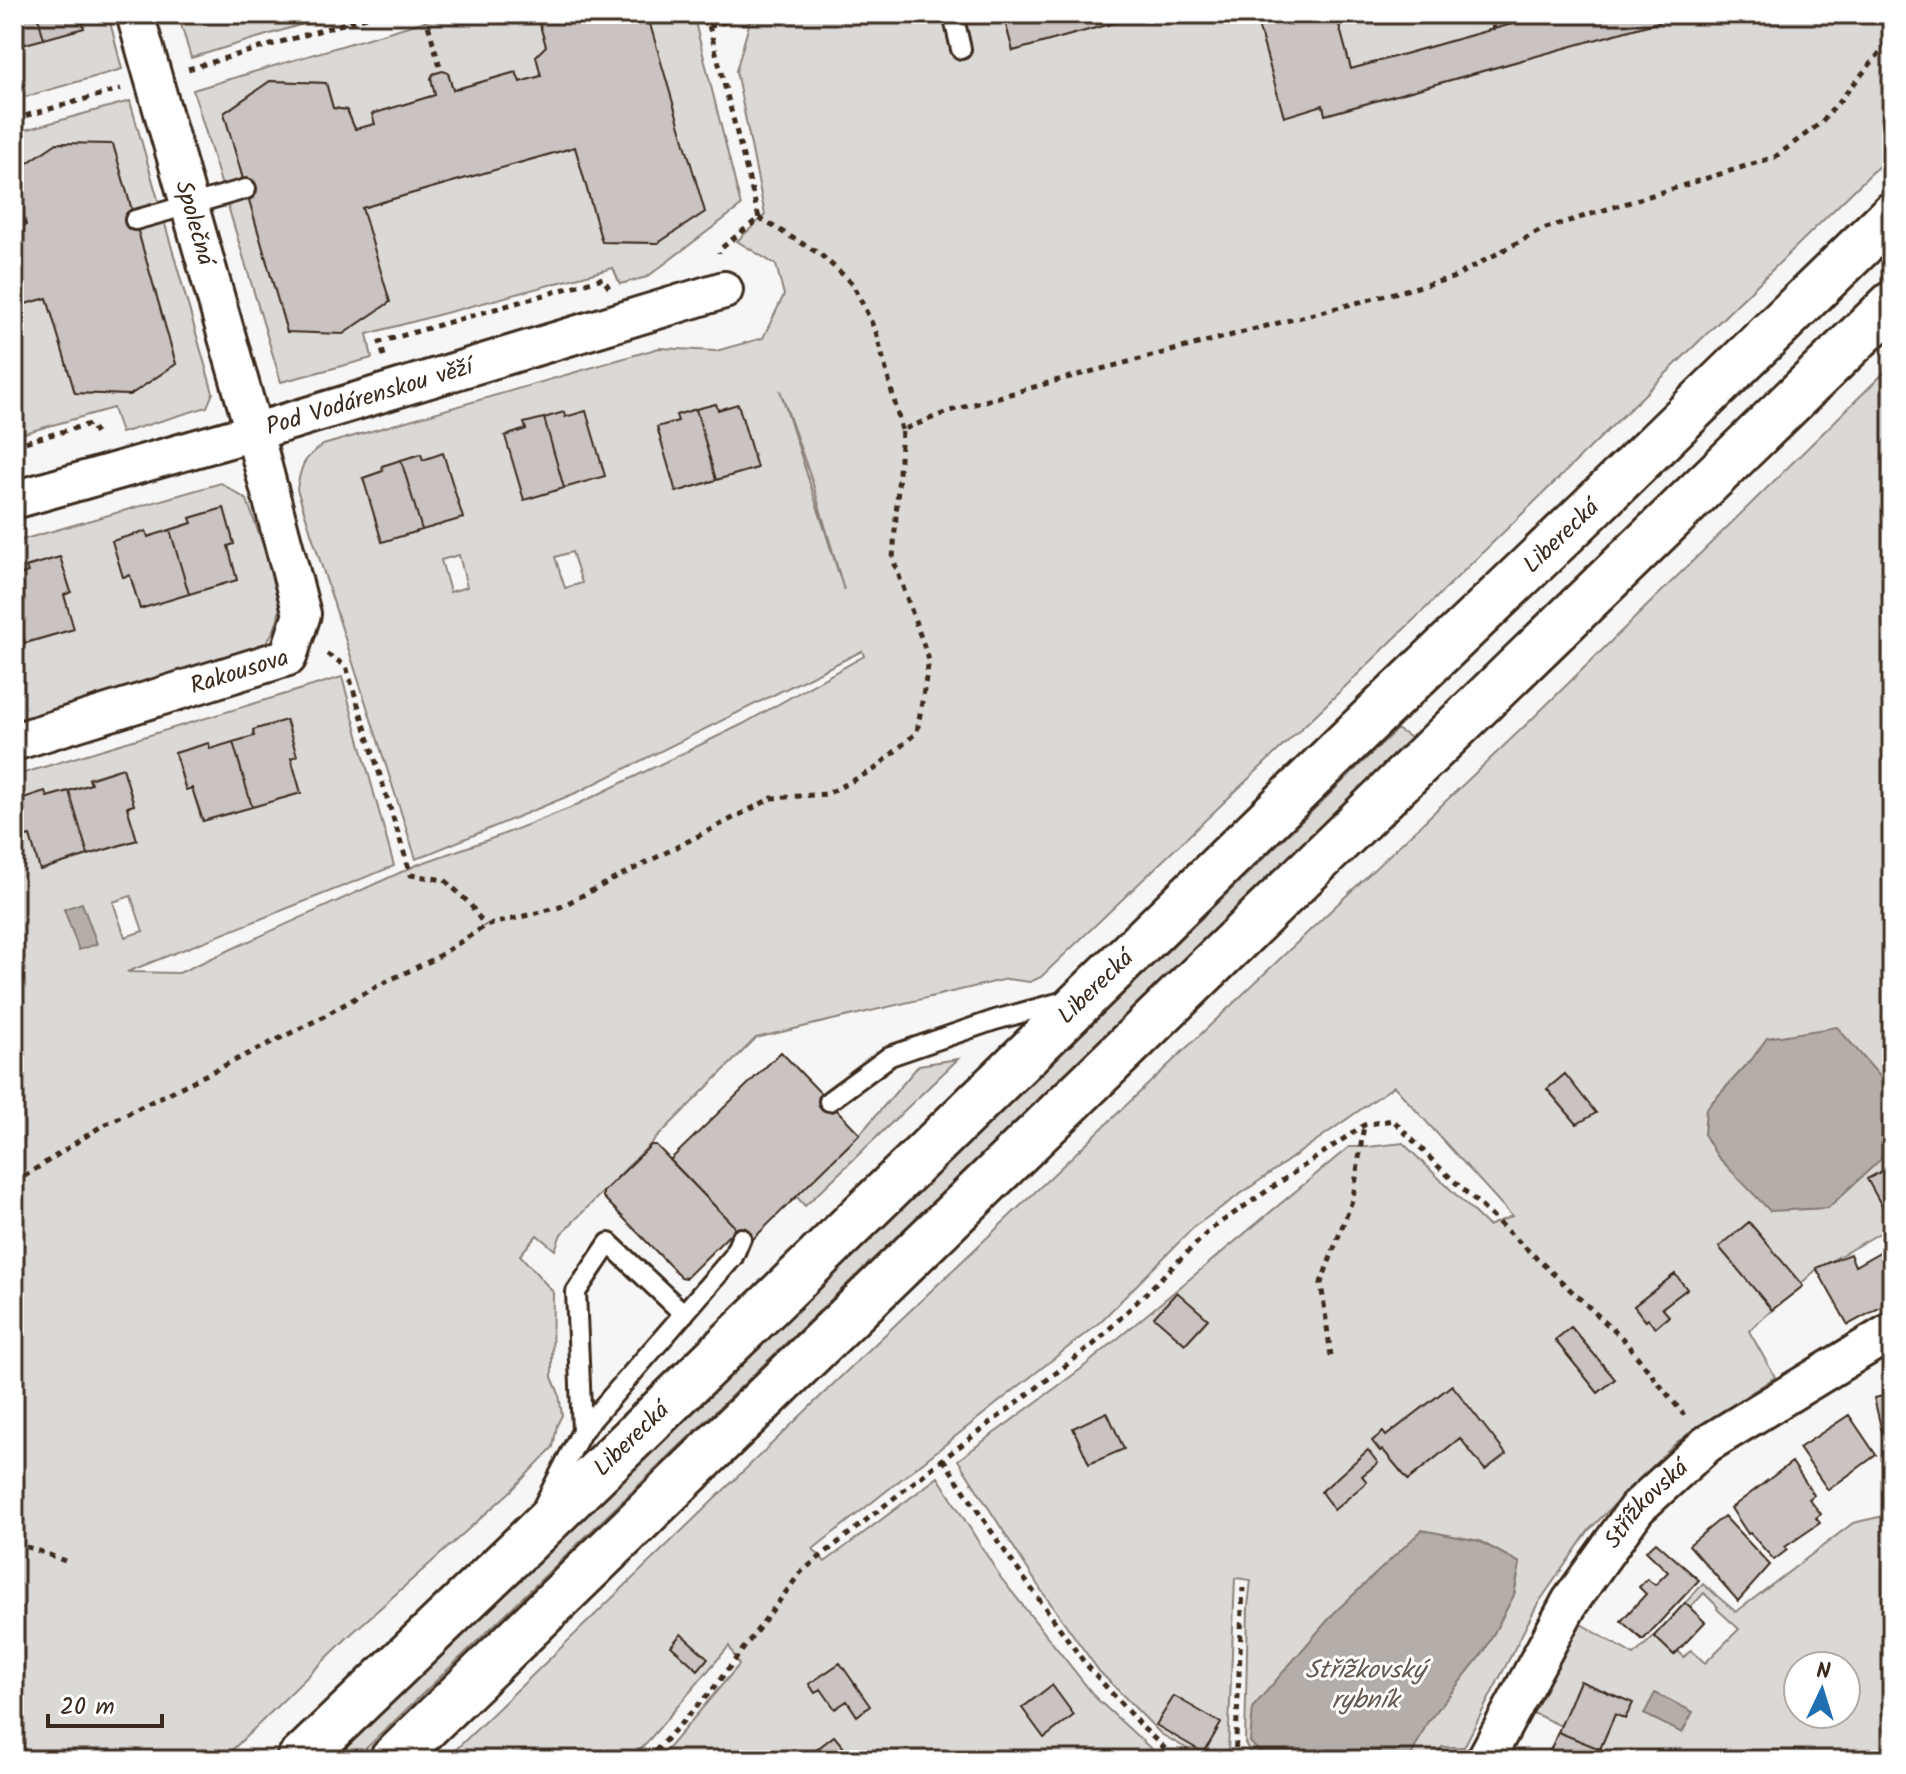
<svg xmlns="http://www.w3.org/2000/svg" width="1906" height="1774" font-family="Kalam,sans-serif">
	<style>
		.green { fill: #dbd9d6; stroke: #8b827a; stroke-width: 2; fill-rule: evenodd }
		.water { fill: #b4aeaa; stroke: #847972; stroke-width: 2 }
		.building { fill: #c9c3c1; stroke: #3b2a1e; stroke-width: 2 }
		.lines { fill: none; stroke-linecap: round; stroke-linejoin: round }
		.service-casing { stroke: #3b2a1e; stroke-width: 24 }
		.minor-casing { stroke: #3b2a1e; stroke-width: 42 }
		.trunk-casing { stroke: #3b2a1e; stroke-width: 50 }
		.path { stroke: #3b2a1e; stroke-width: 5; stroke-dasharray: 6 6; stroke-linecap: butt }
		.service { stroke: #fff; stroke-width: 18 }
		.minor { stroke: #fff; stroke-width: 36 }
		.trunk { stroke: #fff; stroke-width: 44 }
		.labels { text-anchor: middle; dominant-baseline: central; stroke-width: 6; stroke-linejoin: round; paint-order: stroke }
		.street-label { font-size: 24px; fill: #3b2a1e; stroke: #fff }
		.water-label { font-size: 26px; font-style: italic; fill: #65584f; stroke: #fff }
	</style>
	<rect width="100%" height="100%" fill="#f7f6f6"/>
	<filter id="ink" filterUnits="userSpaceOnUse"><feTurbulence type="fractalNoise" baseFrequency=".0125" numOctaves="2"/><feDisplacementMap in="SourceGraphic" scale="16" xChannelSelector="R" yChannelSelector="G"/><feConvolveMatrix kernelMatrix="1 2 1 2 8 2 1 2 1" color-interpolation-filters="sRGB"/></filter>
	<g filter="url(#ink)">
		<!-- green -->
		<path class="green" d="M80 14H108L122 69 14 100V47L83 28Z
			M178 14H336L191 58Z
			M449 14H551L539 22 546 46 536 56 541 76 520 82 516 72 453 90 448 73 443 71 434 73 431 79 435 95 372 114 375 124 355 129 347 110 333 108 326 83 270 81 224 113 287 332 389 302 362 208 575 147 602 242 658 243 704 212 647 15 644 14H693L741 206 647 277 620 284 613 268 367 334 372 358 281 382 193 90Z
			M752 14H1003L1013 51 1146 14H1255L1284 116 1323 105 1326 115 1687 14H1892V153L1352 680 1041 977 1030 982 1007 979 756 1038 561 1234 555 1250 537 1235 520 1255 553 1292 552 1368V1377L559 1394 562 1415 557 1425 553 1447 511 1491 350 1635 222 1760H14V811L30 836 40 870 137 840 127 807 134 805 123 768 89 778 91 784 47 797 45 792 14 801V776L342 677 394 866 127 972 179 973 419 864 499 836 570 808 743 724 864 656 862 651 578 792 416 859 297 489C301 465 303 459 323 445L659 348 716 351 763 338 784 295 776 265 737 241 765 215 736 71ZM780 390 812 481 844 590ZM716 404 718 410 738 404 757 468 676 492 658 427 678 421 677 415ZM421 454 423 460 443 454 462 518 363 478 383 471 382 466ZM572 552 582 583 565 588 555 557ZM459 555 467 587 450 592 441 560ZM287 720 297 756 291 758 301 793 202 821 192 788 185 789 175 753 208 743 211 749 254 736 253 730ZM131 896 143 931 125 937 113 902Z
			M1336 14H1547L1351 69Z
			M130 101 213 393 207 407 121 433 113 408 14 436V307L47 298 75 393 130 395 176 363 113 145 57 143 14 172V133Z
			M1892 365V1226L1817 1269 1749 1331 1775 1377 1677 1442 1589 1530 1537 1605 1464 1747H1442L1430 1760H1409L1427 1723 1485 1650 1514 1595 1520 1563 1479 1541 1422 1531 1387 1565 1250 1742 1267 1760H1254L1245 1743 1248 1607 1251 1580 1235 1578 1228 1752 1207 1760 1161 1734 1099 1671 1041 1590 958 1460 1081 1369 1349 1147H1368L1403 1143 1488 1226 1512 1216 1394 1086 1195 1226 1100 1322 813 1549 825 1562 938 1477 1001 1578 1096 1698 1162 1759 1161 1760H658L739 1665 729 1646 632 1760H445L852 1366 1530 721ZM1752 1059 1890 1088 1883 1117 1881 1159 1706 1109ZM1565 1074 1595 1113 1577 1124 1547 1089ZM1675 1274 1686 1289 1662 1308 1669 1317 1655 1327 1648 1319 1645 1321 1634 1306ZM1572 1328 1614 1379 1599 1392 1555 1341Z
			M221 483 247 500 279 591C282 614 277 630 262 648L14 721V647L73 629 64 595 71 592 60 557 27 566 28 572 14 577V542ZM224 508 234 544 228 546 237 580 140 608 130 575 123 577 113 541 146 531 148 537 192 523 190 518Z
			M1397 729 1412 739 354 1760H332Z
			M958 1059 805 1206 796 1196 860 1134 919 1065Z
			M1892 1514V1760H1625L1600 1749 1615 1714 1625 1718 1632 1703 1580 1681 1561 1726 1533 1713 1552 1670 1581 1624 1634 1655 1654 1636 1674 1655 1678 1651 1684 1657 1691 1650 1705 1663 1739 1629 1717 1609 1718 1607 1704 1593 1690 1608 1685 1603 1703 1584 1736 1612 1853 1523ZM1798 1666H1846V1714H1798Z"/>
		<!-- water -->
		<path class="water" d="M82 903 97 944 79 950 64 909Z
			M1837 1027 1890 1088 1883 1117 1881 1159 1828 1208 1770 1211 1717 1156 1704 1134 1706 1109 1752 1059 1767 1038Z
			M1422 1530 1479 1541 1520 1563 1514 1595 1485 1650 1427 1723 1409 1760H1267L1250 1742 1253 1707 1334 1613Z
			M1655 1693 1693 1712 1682 1733 1644 1714Z"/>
		<!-- building -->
		<path class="building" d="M14 14H37L44 39 14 47Z
			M37 14H80L84 28 44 39Z
			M551 14H647L705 212 658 243 602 242 575 147 396 198 362 208 390 302 343 334 287 332 224 113 270 81 326 83 333 108 347 110 355 129 375 124 372 114 435 95 431 78 433 74 443 71 448 73 453 90 516 72 520 82 541 76 536 56 546 46 539 22Z
			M1003 14H1146L1013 51Z
			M1255 14H1336L1351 69 1547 14H1687L1325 115 1323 105 1284 117Z
			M57 143 113 144 176 364 130 395 75 393 47 298 14 307V228L26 225 14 182V172Z
			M716 404 718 410 738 404 757 468 716 480 696 409Z
			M696 409 716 480 676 492 657 427 678 421 676 415Z
			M586 411 605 476 564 488 544 418 564 412 565 417Z
			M544 418 564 488 524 500 505 436 526 429 524 423Z
			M443 453 463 518 422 530 401 460 421 454 423 460Z
			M401 460 422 530 382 542 363 478 383 471 382 466Z
			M224 508 234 544 228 546 237 580 189 594 170 530 192 523 190 518Z
			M170 530 189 594 140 609 130 575 123 577 112 541 146 531 148 537Z
			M60 557 71 592 64 595 74 629 25 643 14 606V577L28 572 26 567Z
			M14 606 25 643 14 647Z
			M286 720 297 756 291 758 301 793 252 807 233 742 254 736 253 730Z
			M233 742 252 807 203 821 192 788 186 790 175 753 209 743 210 749Z
			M123 768 134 805 127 807 137 840 88 855 69 791 91 784 89 779Z
			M45 791 47 797 69 791 88 855 40 870 30 836 22 838 14 811V801Z
			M781 1052 860 1134 747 1245 734 1230V1226L670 1160Z
			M1565 1074 1596 1113 1577 1124 1547 1089Z
			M651 1145H656L734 1226V1230L686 1278 681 1277 603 1197V1192Z
			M1892 1166V1218L1889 1219 1867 1179Z
			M1749 1222 1803 1286 1772 1310 1719 1247Z
			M1892 1245V1301L1848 1325 1816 1268 1850 1254 1855 1266Z
			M1675 1274 1687 1289 1662 1308 1669 1316 1655 1328 1648 1319 1646 1321 1634 1306Z
			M1177 1292 1208 1319 1185 1344 1154 1317Z
			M1571 1327 1615 1379 1598 1393 1555 1340Z
			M1452 1385 1506 1454 1485 1470 1460 1438 1408 1480 1383 1450 1380 1451 1372 1441 1383 1432 1386 1436Z
			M1892 1394V1474L1874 1398Z
			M1107 1412 1124 1449 1089 1464 1073 1428Z
			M1849 1415 1876 1455 1828 1490 1799 1448Z
			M1368 1450 1378 1463 1362 1476 1367 1482 1334 1510 1321 1492Z
			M1792 1462 1814 1495 1809 1499 1821 1514 1816 1518 1820 1523 1785 1547 1787 1550 1774 1560 1750 1533 1748 1534 1731 1508Z
			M1724 1516 1770 1565 1738 1601 1689 1545Z
			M1656 1542 1699 1580 1643 1640 1621 1621 1646 1594 1639 1587 1647 1579 1655 1585 1668 1572 1646 1551Z
			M1685 1603 1705 1622 1674 1655 1654 1636Z
			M681 1634 708 1658 698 1670 671 1646Z
			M840 1663 870 1706 857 1716 847 1701 835 1709 821 1689 815 1693 809 1684Z
			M1580 1681 1633 1703 1625 1719 1615 1714 1600 1749 1558 1732Z
			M1052 1685 1074 1715 1044 1738 1022 1708Z
			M1174 1696 1221 1723 1204 1753 1156 1725Z
			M1558 1732 1600 1749 1625 1760H1546Z
			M834 1736 850 1755 843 1760H816L811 1754Z"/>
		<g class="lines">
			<!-- service casing -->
			<g class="service-casing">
				<path id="service" d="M953 14 961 49
					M135 220 246 189
					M829 1101 890 1056 995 1020 1065 1001
					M582 1431 576 1292 609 1243 684 1314
					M542 1508 582 1431 733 1257 741 1238"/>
			</g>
			<!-- minor casing -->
			<g class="minor-casing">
				<g id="minor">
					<path id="s1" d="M14 500 254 432 724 290"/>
					<path id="s2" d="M14 742 288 657 302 614 254 432 135 14"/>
					<path id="s3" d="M1485 1760 1570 1602 1637 1508 1707 1444 1892 1331"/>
				</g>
			</g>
			<!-- trunk casing -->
			<g class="trunk-casing">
				<g id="trunk">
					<path id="s4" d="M299 1760 523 1545 1370 720 1589 510 1892 215"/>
					<path d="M392 1760 1892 304"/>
				</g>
			</g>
			<!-- path -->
			<path class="path" d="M425 14 440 67
				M706 14 759 218 719 250V253
				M1490 14 1494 29
				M709 27 741 17 742 14
				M188 69 377 14
				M14 119 121 89
				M759 218 820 254 853 284 876 332 902 430
				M384 356 380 342 603 278 609 288
				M14 445 90 424 99 438
				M327 654 346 666 411 875 445 880 470 904 485 926
				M14 1183 100 1127 317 1020 375 987 434 959 485 926 560 907 772 798 827 794 875 769 917 732 929 660 893 559 902 430 950 411 1055 381 1452 278 1543 229 1775 157 1822 122 1892 38
				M1331 1356 1321 1283 1353 1198 1364 1125
				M943 1459 1008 1556 1084 1662 1141 1726 1177 1760
				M14 1544 34 1549 65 1561
				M647 1760 713 1689 801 1572 943 1459 1094 1344 1211 1229 1364 1125 1393 1120 1438 1166 1623 1339 1684 1415
				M1235 1760 1243 1588"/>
			<!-- service -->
			<use href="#service" class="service"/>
			<!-- minor -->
			<use href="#minor" class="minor"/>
			<!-- trunk -->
			<use href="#trunk" class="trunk"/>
		</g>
	</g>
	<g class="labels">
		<!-- street labels -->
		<g class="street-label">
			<text transform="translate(194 223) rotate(74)">Společná</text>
			<text stroke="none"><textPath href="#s1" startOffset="370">Pod Vodárenskou věží</textPath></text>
			<text stroke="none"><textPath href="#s4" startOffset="1758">Liberecká</textPath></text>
			<text stroke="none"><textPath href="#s2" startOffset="236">Rakousova</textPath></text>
			<text stroke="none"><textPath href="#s4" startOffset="1110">Liberecká</textPath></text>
			<text stroke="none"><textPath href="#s4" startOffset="462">Liberecká</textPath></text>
			<text stroke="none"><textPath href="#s3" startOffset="304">Střížkovská</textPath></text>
		</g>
		<!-- water labels -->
		<g class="water-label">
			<text x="1365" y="1671">Střížkovský<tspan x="1365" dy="30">rybník</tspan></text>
		</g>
	</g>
	<!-- margin -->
	<rect width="1906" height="1774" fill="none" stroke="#fff" stroke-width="48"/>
	<rect x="24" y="24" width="1858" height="1726" fill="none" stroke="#3b2a1e" stroke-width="3" filter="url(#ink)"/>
	<!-- north arrow -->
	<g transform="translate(1822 1690) rotate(4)"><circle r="38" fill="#ffffff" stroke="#b1aaa5" stroke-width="2"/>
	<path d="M0-6L14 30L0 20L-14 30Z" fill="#1f6fb2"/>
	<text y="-12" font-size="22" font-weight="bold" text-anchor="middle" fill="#3b2a1e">N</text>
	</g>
	<!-- scale -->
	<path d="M48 1714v12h114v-12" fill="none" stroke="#3b2a1e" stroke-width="4"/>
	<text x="60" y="1714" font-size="24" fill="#3b2a1e" stroke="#ffffff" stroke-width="6" paint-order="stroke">20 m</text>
</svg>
